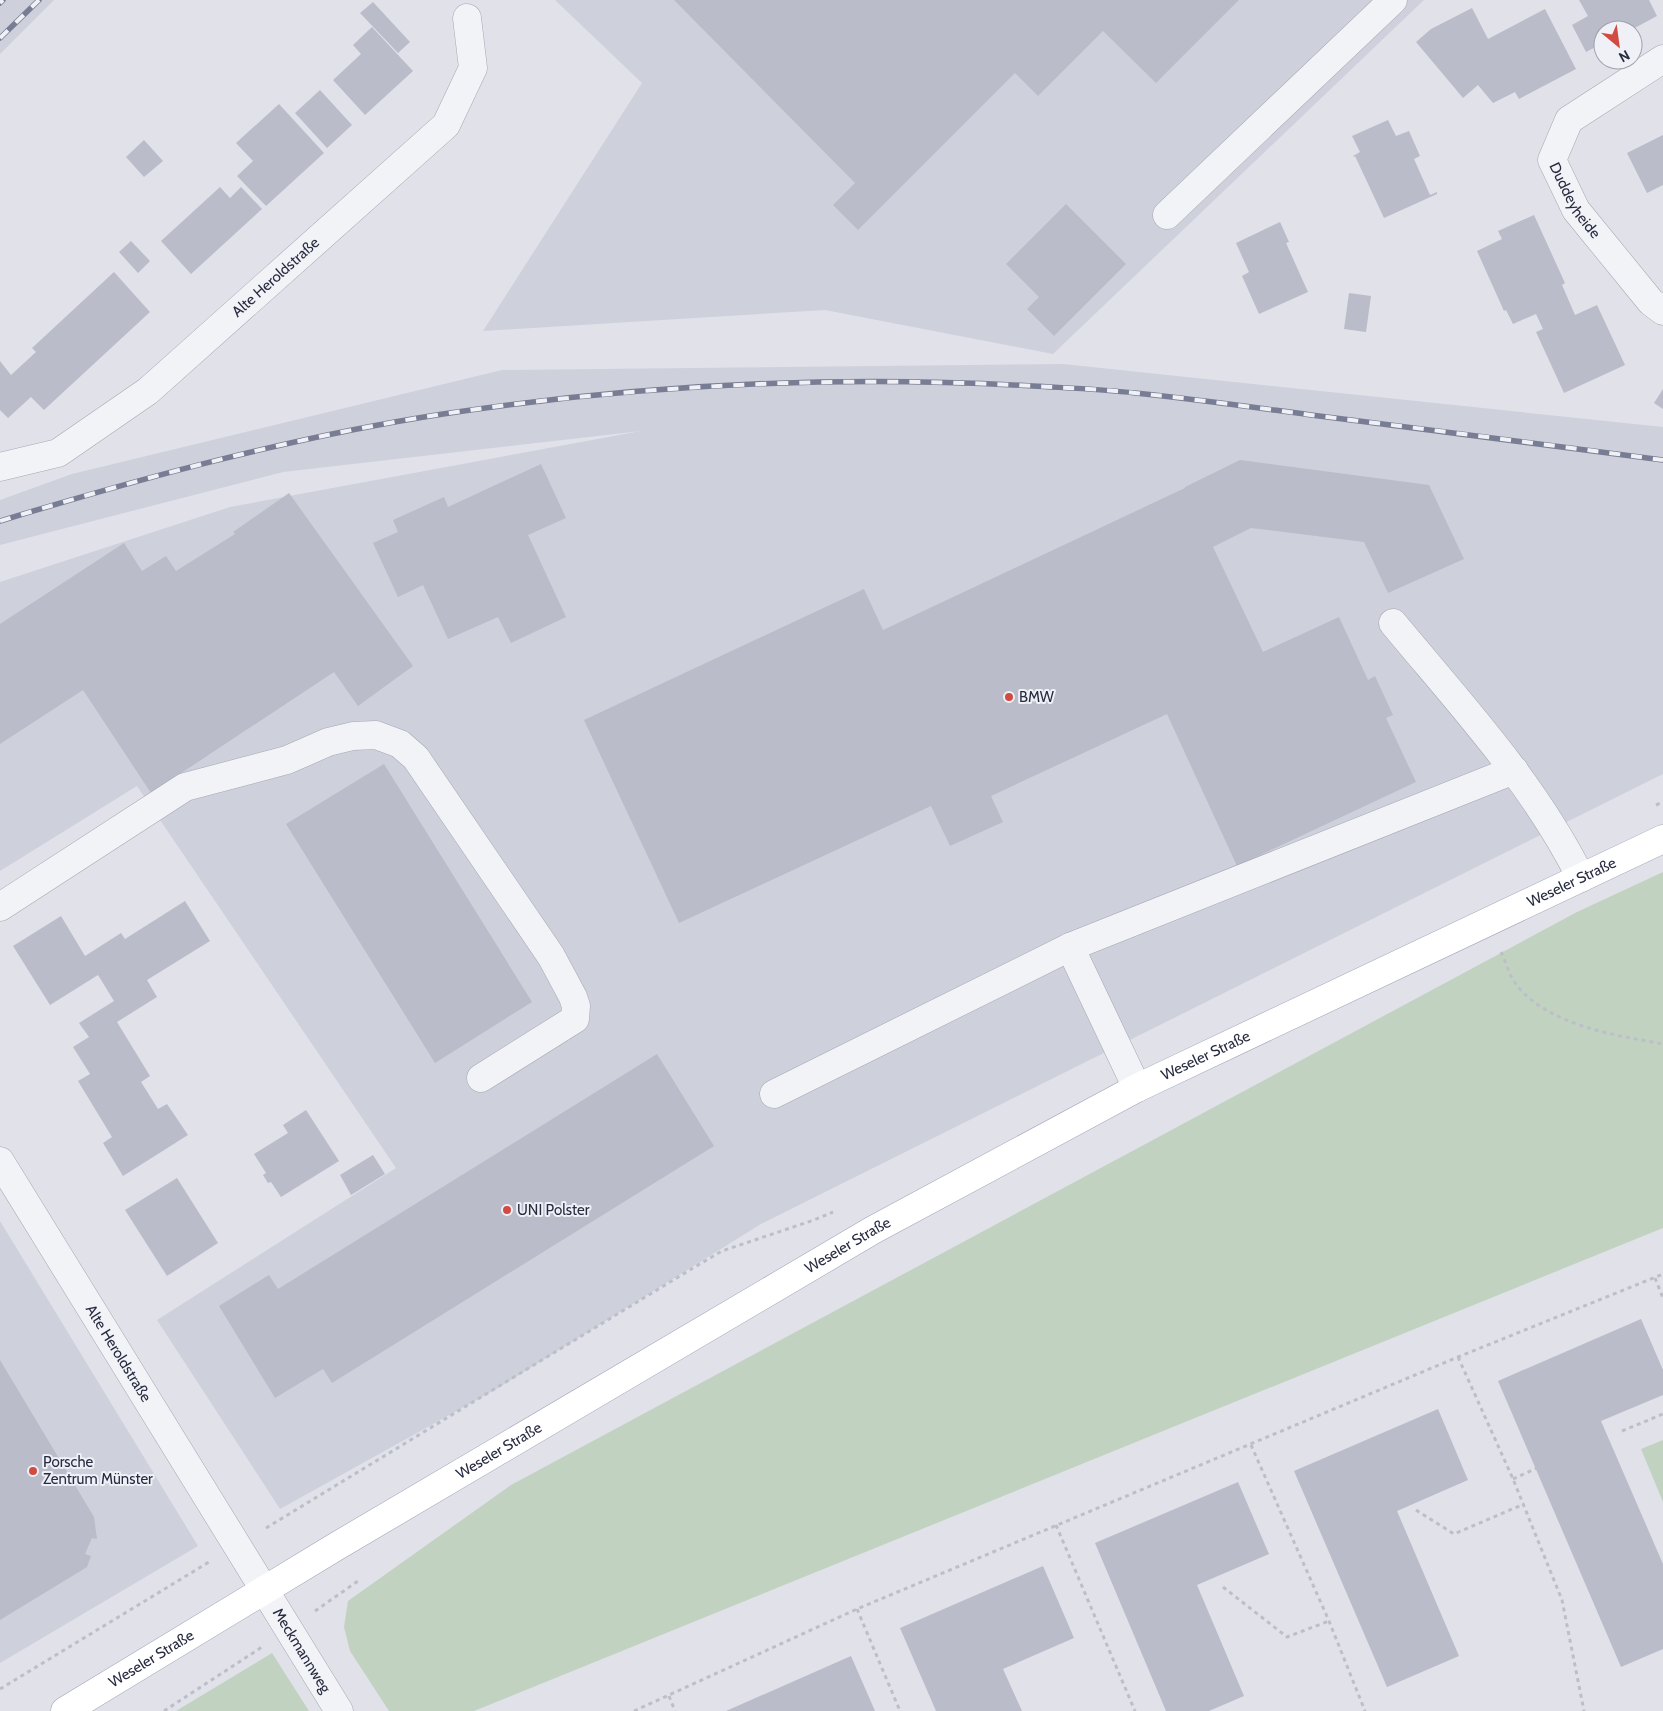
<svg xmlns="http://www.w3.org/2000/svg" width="1663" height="1711" font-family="Cabin,sans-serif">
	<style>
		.built { fill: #ced0db }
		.green { fill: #c1d3c0 }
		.building { fill: #babcc9 }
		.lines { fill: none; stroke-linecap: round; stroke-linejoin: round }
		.minor-casing { stroke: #a5a7b3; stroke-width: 29 }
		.major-casing { stroke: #9fa3b5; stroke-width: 29 }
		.path { stroke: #bdbfc8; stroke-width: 3; stroke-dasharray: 4 4; stroke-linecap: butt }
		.minor { stroke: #f2f3f7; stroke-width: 28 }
		.major { stroke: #fff; stroke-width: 28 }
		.rail-casing { stroke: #797d93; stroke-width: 5.5 }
		.rail { stroke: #eff1f6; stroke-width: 4; stroke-dasharray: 11; stroke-linecap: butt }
		.poi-dot { fill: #d14b42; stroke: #eff1f6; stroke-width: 2 }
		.labels { text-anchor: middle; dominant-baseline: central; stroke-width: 4; stroke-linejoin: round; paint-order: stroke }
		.street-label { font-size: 15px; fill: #282c41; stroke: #eff1f6 }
		.poi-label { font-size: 15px; fill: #282c41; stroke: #eff1f6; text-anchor: start }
	</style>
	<rect width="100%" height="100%" fill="#e0e1e9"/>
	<!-- built -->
	<path class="built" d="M0 0H54L0 54Z
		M555 0H1424L1053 354 825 310 483 331 642 83Z
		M1063 364 1663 427V774L761 1224 498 1388 280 1509 157 1320 396 1168 137 786 0 871V582L230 507 641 431 283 472 0 545V500L72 474 502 370Z
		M0 1221 198 1546 0 1663Z"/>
	<!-- green -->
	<path class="green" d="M1663 872V1228L474 1711H389L350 1651 344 1627 348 1601 511 1485 1577 912Z
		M1663 1440V1502L1641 1449Z
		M272 1653 309 1711H176Z"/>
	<!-- building -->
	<path class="building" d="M674 0H1239L1156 83 1103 31 1038 96 1015 73 858 230 833 205 855 183Z
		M1579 0H1649L1657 16 1631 30H1603V43L1586 52 1572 25 1588 16Z
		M373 2 410 42 398 53 360 13Z
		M1472 8 1488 39 1545 9 1576 69 1519 99 1515 92 1493 103 1478 85 1463 98 1416 42 1431 29Z
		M372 27 413 71 365 115 333 80 361 54 353 45Z
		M320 90 352 125 327 148 295 113Z
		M279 104 324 153 266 206 237 176 253 161 236 143Z
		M1388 120 1396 136 1409 131 1420 156 1414 159 1430 195 1437 192V194L1384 218 1355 156 1354 157 1353 156 1360 152 1352 136Z
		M1663 135V185L1647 193 1627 153Z
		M144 140 163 161 144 177 126 157Z
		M220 187 230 198 241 187 262 209 191 274 161 241Z
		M1066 204 1126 264 1054 336 1027 309 1039 297 1006 264Z
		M1534 215 1565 283 1562 285 1575 315 1597 305 1625 365 1564 393 1536 332 1543 329 1536 314 1513 324 1506 310 1504 311 1477 251 1502 239 1498 231Z
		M1280 222 1289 242 1286 243 1308 292 1259 314 1242 276 1249 272 1236 243Z
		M131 241 150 261 138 273 119 252Z
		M114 272 150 312 44 410 31 397 8 418 0 410V361L11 375 36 352 32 348Z
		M1349 293 1371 296 1366 332 1344 329Z
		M1663 389V409L1654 403Z
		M1240 460 1429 485 1464 559 1388 593 1364 542 1251 528 1213 547 1263 652 1339 617 1368 680 1375 676 1393 715 1386 718 1416 782 1237 866 1167 714 991 796 1003 822 950 846 931 806 679 923 584 720 864 589 883 630 1185 488V487Z
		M541 464 566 518 528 535 566 617 511 643 498 617 448 639 423 585 398 597 373 543 398 532 393 520 444 497 448 507Z
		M289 493 413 666 358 706 334 672 151 793 83 690 0 744V624L124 543 142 571 166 556 176 571 235 534 233 532Z
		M384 764 532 1002 435 1063 286 824Z
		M185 901 210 941 147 980 157 997 117 1022 150 1076 141 1082 158 1109 167 1104 188 1135 123 1176 103 1143 112 1137 78 1081 90 1074 73 1047 89 1037 79 1023 114 1001 98 975 50 1005 13 946 61 916 85 956 121 933 125 939Z
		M657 1054 714 1146 332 1383 323 1369 275 1398 219 1306 269 1275 278 1289Z
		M306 1110 339 1161 281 1197 271 1182 268 1183 263 1175 266 1173 254 1154 288 1133 283 1125Z
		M373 1155 385 1174 351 1195 340 1175Z
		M177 1178 218 1243 167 1276 125 1210Z
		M1641 1319 1663 1370V1395L1601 1421 1663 1564V1649L1621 1667 1498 1381Z
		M0 1360 94 1517 97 1539 92 1538 85 1554 91 1556 87 1567 0 1620Z
		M1438 1409 1468 1480 1397 1511 1459 1656 1387 1687 1294 1471Z
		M1238 1482 1269 1554 1197 1585 1244 1696 1209 1711H1166L1095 1543Z
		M1043 1566 1074 1638 1003 1669 1022 1711H936L900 1628Z
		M851 1656 875 1711H726Z"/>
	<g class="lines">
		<!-- minor casing -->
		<g class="minor-casing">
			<g id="minor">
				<path id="s1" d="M1663 59 1569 120 1552 160 1576 210 1651 302 1663 311"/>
				<path d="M1167 215 1393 0"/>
				<path id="s2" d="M0 467 58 453 148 391 446 125 473 68 467 18"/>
				<path d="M1393 623C1460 704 1534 783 1581 878"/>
				<path d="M0 907 185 787 287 760 328 742 353 736 376 735 400 744 416 758 551 956 573 997 576 1006 575 1019 481 1078"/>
				<path d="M1070 947 1137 1088"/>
				<path d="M774 1094 1070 947 1514 770"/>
				<path id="s3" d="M0 1161 339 1711"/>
			</g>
		</g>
		<!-- major casing -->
		<g class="major-casing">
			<g id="major">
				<path id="s4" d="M65 1711 337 1546 873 1230 1137 1088 1663 839"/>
			</g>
		</g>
		<!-- path -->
		<path class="path" d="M1656 805 1663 802
			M1501 952C1506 962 1510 978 1518 987 1552 1026 1614 1035 1663 1044
			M1655 1278 1663 1298
			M1458 1357 1513 1479 1562 1600 1584 1711
			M1622 1431 1663 1414
			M1251 1445 1329 1621 1365 1711
			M1513 1479 1537 1468
			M1416 1510 1454 1534 1524 1504
			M1056 1525 1135 1711
			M266 1528 693 1268 722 1251 814 1220 833 1212
			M1223 1587 1287 1637 1329 1621
			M857 1609 900 1711
			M315 1611 358 1581
			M0 1689 209 1562
			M669 1696 675 1711
			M164 1711 262 1647
			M634 1711 857 1609 1458 1357 1663 1274"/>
		<!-- minor -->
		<use href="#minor" class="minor"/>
		<!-- major -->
		<use href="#major" class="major"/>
		<!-- rail casing -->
		<g class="rail-casing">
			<path id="rail" d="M0 3 3 0
				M0 38 39 0
				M0 521C145 477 293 437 443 414 636 385 839 375 1033 386 1067 388 1101 389 1135 393 1196 399 1258 408 1319 416 1434 430 1549 445 1663 460"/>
		</g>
		<!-- rail -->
		<use href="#rail" class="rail"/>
	</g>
	<!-- markers -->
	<g class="poi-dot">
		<circle cx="1009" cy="697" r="5"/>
		<circle cx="507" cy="1210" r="5"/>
		<circle cx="33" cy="1471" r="5"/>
	</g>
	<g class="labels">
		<!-- street labels -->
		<g class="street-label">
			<text stroke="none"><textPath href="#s1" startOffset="202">Duddeyheide</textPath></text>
			<text stroke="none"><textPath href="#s2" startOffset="340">Alte Heroldstraße</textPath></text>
			<text stroke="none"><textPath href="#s4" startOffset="1721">Weseler Straße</textPath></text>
			<text stroke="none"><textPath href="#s4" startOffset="1316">Weseler Straße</textPath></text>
			<text stroke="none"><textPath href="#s4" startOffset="911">Weseler Straße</textPath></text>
			<text stroke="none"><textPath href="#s3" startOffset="226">Alte Heroldstraße</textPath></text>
			<text stroke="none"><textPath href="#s4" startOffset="506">Weseler Straße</textPath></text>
			<text stroke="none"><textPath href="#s3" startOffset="575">Meckmannweg</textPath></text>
			<text stroke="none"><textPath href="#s4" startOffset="101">Weseler Straße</textPath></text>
		</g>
		<!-- poi labels -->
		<g class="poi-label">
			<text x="1019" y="697">BMW</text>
			<text x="517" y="1210">UNI Polster</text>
			<text x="43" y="1462">Porsche<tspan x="43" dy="17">Zentrum Münster</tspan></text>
		</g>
	</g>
	<!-- north arrow -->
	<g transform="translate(1618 45) rotate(151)"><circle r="24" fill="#eff1f6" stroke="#9fa2ae"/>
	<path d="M0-4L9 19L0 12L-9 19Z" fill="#d14b42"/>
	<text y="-8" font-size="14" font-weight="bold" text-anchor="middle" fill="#282c41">N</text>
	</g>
</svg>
